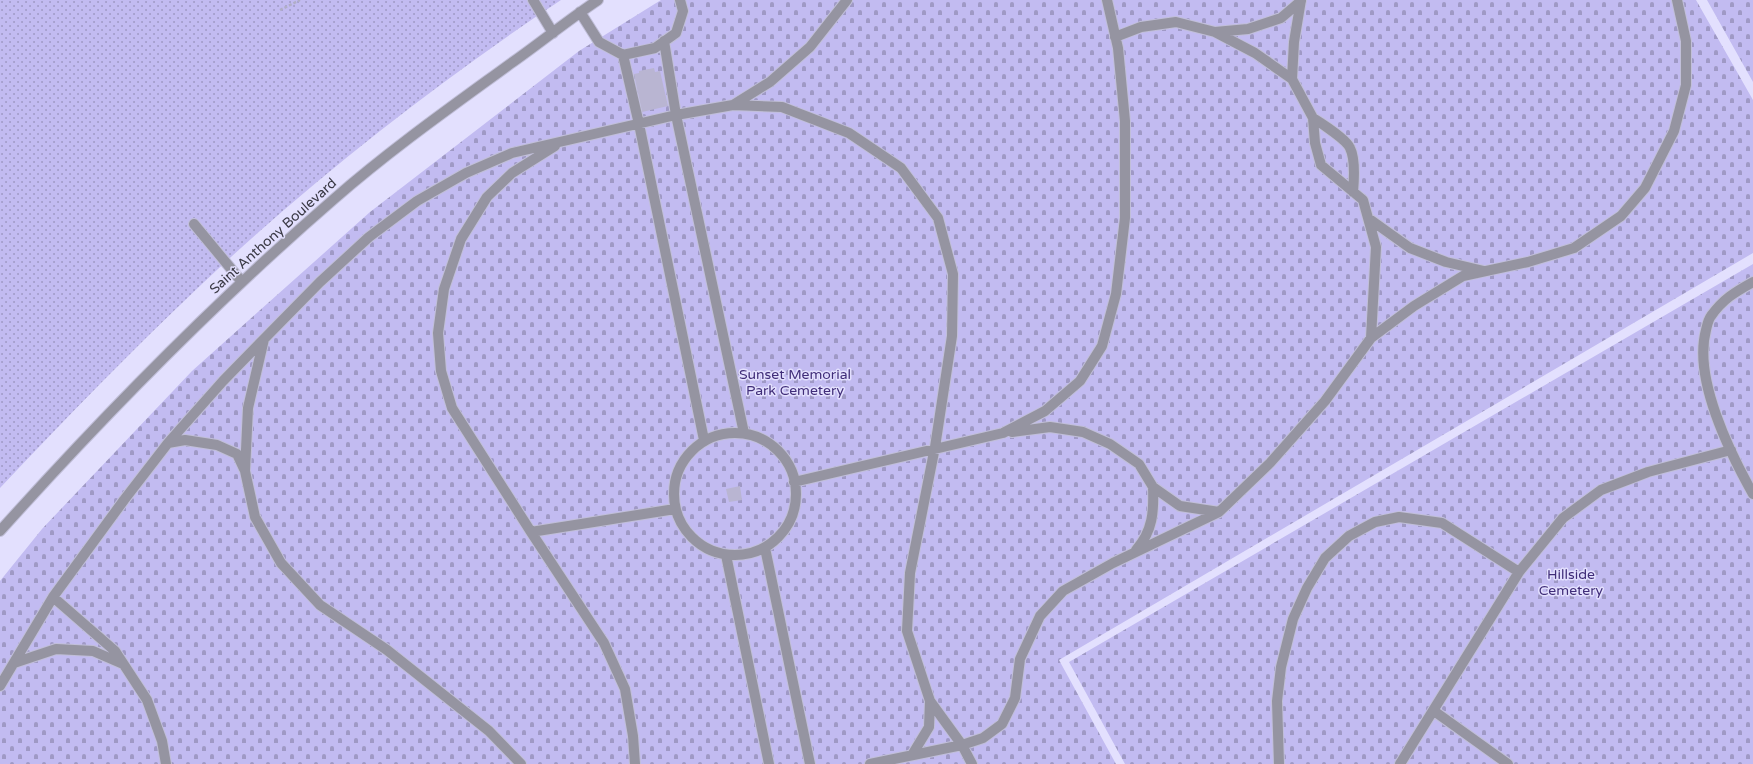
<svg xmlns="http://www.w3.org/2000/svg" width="1753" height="764" font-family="'Varela Round',sans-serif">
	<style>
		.green { fill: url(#green-dots) }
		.cemetery { fill: url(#cemetery-stones) }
		.building { fill: #b9b5d2 }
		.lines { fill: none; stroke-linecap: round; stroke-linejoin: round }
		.minor-casing { stroke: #c1bfd9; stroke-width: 12 }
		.path { stroke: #b0aec6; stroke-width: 2.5; stroke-dasharray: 3 2; stroke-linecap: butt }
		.minor { stroke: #9594a1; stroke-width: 10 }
		.labels { text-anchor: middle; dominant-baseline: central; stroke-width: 3; stroke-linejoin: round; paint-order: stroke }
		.street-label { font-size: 14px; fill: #3b3a46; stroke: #e3e0fe }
		.park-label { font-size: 14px; fill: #402d79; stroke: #e3e0fe }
	</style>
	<defs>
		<pattern id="green-dots" width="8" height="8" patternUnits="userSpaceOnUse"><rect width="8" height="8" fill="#c2bbf1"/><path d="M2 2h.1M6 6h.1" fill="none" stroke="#9f99c5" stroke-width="1.8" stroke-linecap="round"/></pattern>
		<pattern id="cemetery-stones" width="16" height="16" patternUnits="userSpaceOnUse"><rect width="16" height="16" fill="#c2bbf1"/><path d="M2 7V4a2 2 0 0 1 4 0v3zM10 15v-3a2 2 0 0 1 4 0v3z" fill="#9f99c5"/></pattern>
	</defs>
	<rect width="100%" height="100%" fill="#e3e0fe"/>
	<!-- green -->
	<path class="green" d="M0 0H561C436 83 312 180 203 283 133 349 66 418 0 488Z"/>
	<!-- cemetery -->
	<path class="cemetery" d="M661 0H1696L1753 100V253L1059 660 1116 764H0V581L42 529 192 371 370 212 579 51Z
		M1707 0H1753V82Z
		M1753 264V764H1125L1069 662Z"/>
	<!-- building -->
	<path class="building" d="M654 68 655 72 660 71 668 106 642 112 634 74 639 73V71Z
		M740 486 742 500 729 502 726 489Z"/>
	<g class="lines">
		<!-- minor casing -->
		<g class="minor-casing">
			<path id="minor" d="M533 0 553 33
				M580 12 599 42 623 55 655 48 676 33 683 11 680 0
				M1215 32 1248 29 1281 18 1301 1
				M1115 37 1141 27 1176 22 1215 32 1255 53 1292 79 1313 118 1315 143 1321 165 1363 200 1376 247 1371 338
				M664 41 676 115 744 433
				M623 55 639 124 704 440
				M1292 79 1294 42 1301 0
				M733 105 770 82 810 47 847 0
				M1313 118C1321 123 1347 140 1350 148 1355 158 1354 181 1353 192
				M555 146 512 173 487 197 461 239 444 289 438 333 441 371 452 408 531 532 604 643 625 689 633 736 635 764
				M1368 218 1410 248 1446 262 1484 271
				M194 224 242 282
				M1753 282C1735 292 1723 299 1711 316 1708 320 1707 326 1706 330 1693 378 1730 453 1753 494
				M1012 432 1050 427 1083 432 1110 444 1139 464 1153 487 1180 506 1219 512
				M674 494a61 61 0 1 1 122 0a61 61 0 1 1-122 0Z
				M168 443 185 440 217 445 237 454 244 469
				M794 482 1003 433 1045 411 1080 381 1102 346 1116 294 1125 218V121L1118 48 1107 0
				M0 531C105 414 215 302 334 199 390 150 451 107 510 64 540 43 568 20 598 0
				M531 532 675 509
				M765 548 810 764
				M1136 550C1153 531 1154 511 1153 487
				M726 555 769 764
				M53 597 115 651 147 700 162 741 166 764
				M14 663 56 649 93 651 123 664
				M0 686 53 597 124 500 168 443 223 381 264 339
				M1434 711 1508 764
				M912 755 929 727 930 701
				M521 764 489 731 387 650 320 605 281 563 255 517 245 471 248 408 264 339 320 282 369 237 417 201 466 173 512 153 676 115 733 105 782 107 849 133 901 168 938 218 953 274 952 336 935 447 910 573 907 631 930 701 962 745 972 764
				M870 764 962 745 983 738 1002 724 1015 698 1020 659 1040 616 1063 591 1113 563 1219 512 1270 463 1325 401 1371 338 1414 306 1463 276 1528 262 1574 248 1621 216 1645 188 1674 131 1686 85V41L1677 0
				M1279 764 1277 701 1281 667 1293 619 1307 588 1325 558 1349 536 1375 522 1399 517 1442 523 1519 572
				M1400 764 1519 572 1563 518 1601 490 1648 472 1731 450"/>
		</g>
		<!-- path -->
		<path class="path" d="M280 10 300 0"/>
		<!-- minor -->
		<use href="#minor" class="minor"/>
	</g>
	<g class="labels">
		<!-- street labels -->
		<g class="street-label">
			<text transform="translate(273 236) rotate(-42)">Saint Anthony Boulevard</text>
		</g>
		<!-- park labels -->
		<g class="park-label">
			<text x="795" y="374">Sunset Memorial<tspan x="795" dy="16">Park Cemetery</tspan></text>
			<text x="1571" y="574">Hillside<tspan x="1571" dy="16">Cemetery</tspan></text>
		</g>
	</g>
</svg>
